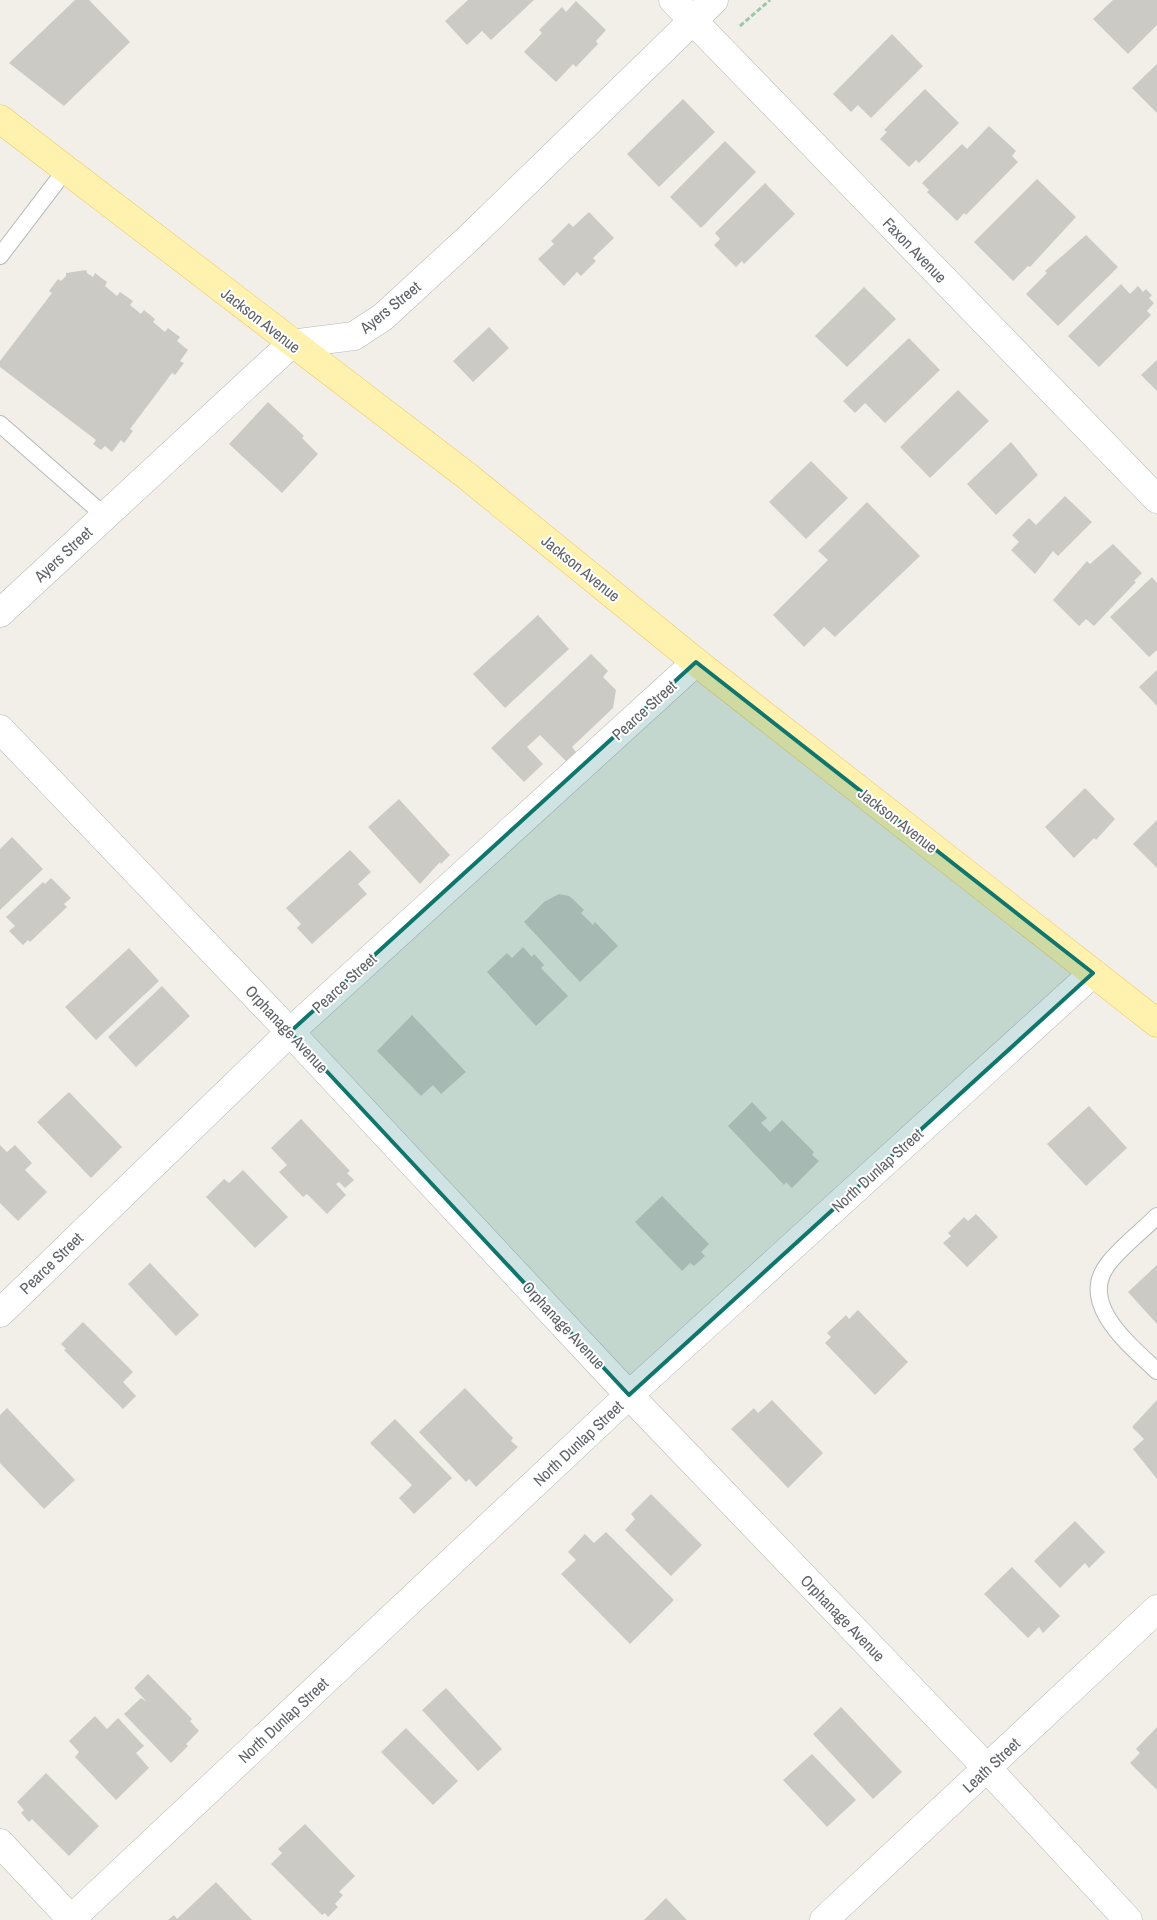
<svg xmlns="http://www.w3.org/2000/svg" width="1157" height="1920" font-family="'Archivo Narrow',sans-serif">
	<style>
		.building { fill: #cccac5 }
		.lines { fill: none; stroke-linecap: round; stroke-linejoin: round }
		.service-casing { stroke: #b5b8bc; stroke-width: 18 }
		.minor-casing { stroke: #b5b8bc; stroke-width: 29 }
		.tertiary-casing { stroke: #b5b8bc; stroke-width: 29 }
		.primary-casing { stroke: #f2c960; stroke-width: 29 }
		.path { stroke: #9cc7a9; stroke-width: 3; stroke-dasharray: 5 2.5; stroke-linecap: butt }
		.service { stroke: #fff; stroke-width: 16 }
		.minor { stroke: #fff; stroke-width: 28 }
		.tertiary { stroke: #fff; stroke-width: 28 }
		.primary { stroke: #fff2af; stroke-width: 28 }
		.marked { fill: #0f766e; fill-opacity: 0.2; stroke: #0f766e; stroke-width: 4; stroke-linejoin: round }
		.labels { text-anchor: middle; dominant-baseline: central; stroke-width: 4; stroke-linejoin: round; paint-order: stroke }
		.street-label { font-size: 16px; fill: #5f6368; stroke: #fff }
	</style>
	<rect width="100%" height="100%" fill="#f1efe8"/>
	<!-- building -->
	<path class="building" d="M75 0H89L130 42 64 106 9 63Z
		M468 0H534L491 40 482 31 467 45 445 21Z
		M1113 0H1157V25L1128 54 1093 19Z
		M576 1 606 30 596 41 598 44 576 67 573 64 556 82 524 52 542 33 539 30 562 7 566 12Z
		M892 34 923 66 871 118 858 105 851 112 833 94Z
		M1157 64V113L1132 88Z
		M925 89 959 123 919 163 916 160 909 167 880 139 887 132 884 130Z
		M683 99 715 132 659 187 627 154Z
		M989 126 1016 151 1012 156 1018 162 966 215 964 213 957 221 927 192 929 190 922 183 962 144 967 149Z
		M725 141 756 172 701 228 670 197Z
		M1037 179 1076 217 1030 267 1028 266 1013 281 974 242Z
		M765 183 795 214 744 264 742 261 736 267 714 245 720 239 715 233Z
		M589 212 614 238 593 258 596 261 581 276 577 272 564 286 538 259 554 244 551 241 569 223 573 227Z
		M1086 235 1118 267 1058 326 1026 294 1047 273 1045 271Z
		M86 270 87 273 93 277 95 273 107 282 105 286 117 296 120 292 133 301 130 305 141 314 144 310 155 319 153 322 165 332 168 328 180 337 177 341 188 350 180 361 184 363 175 375 172 373 130 429 133 431 124 443 121 440 112 452 105 446 101 450 93 444 96 440 0 367V361L52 293 49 291 58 279 61 281 66 276V273Z
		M1121 284 1130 294 1138 286 1143 292 1146 289 1152 295 1149 298 1154 303 1147 311 1151 315 1099 367 1068 336Z
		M864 287 896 319 847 367 815 336Z
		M489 327 509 348 473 382 453 361Z
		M909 338 940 370 885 423 865 403 855 413 843 401Z
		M1157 360V391L1141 375Z
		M958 390 989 421 930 478 900 447Z
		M268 402 304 436 302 438 318 454 282 493 229 444Z
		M1011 442 1038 475 996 515 967 484Z
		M811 461 848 498 806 539 769 502Z
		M1065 496 1092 522 1058 556 1053 551 1035 574 1011 550 1019 542 1012 535 1029 518 1036 525Z
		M867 502 920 556 835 637 824 627 804 647 773 615 828 560 818 551Z
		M1113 544 1142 573 1134 581 1136 582 1094 626 1086 619 1079 626 1053 600 1087 561 1090 564Z
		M1152 577 1157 583V650L1149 657 1110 617Z
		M538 615 569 649 505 708 473 674Z
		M591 654 608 671 603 677 616 690 613 708 572 747 576 752 566 761 540 735 527 747 543 764 524 782 491 748Z
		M1157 670V706L1139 687Z
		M1085 788 1115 819 1096 840 1094 838 1074 858 1045 827Z
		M399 799 450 855 441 864 440 862 420 884 368 827Z
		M1157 820V868L1133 844Z
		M12 837 43 869 0 910V849Z
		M350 850 371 872 358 884 367 894 312 944 297 928 301 924 286 908Z
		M51 878 71 898 64 904 67 907 30 942 28 940 23 945 9 931 15 926 6 917 43 882 45 884Z
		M559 894 569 896 574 900 584 910 581 913 593 925 595 922 618 946 580 982 524 922 544 902Z
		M523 947 532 957 534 954 544 965 541 968 568 996 536 1026 487 972 507 953 512 958Z
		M129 948 159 981 96 1040 65 1007Z
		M162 986 190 1016 136 1067 108 1037Z
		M412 1015 466 1072 441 1094 433 1085 421 1096 377 1051Z
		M69 1092 122 1147 91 1178 37 1122Z
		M752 1102 767 1118 761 1123 770 1132 782 1120 814 1152 812 1155 819 1161 792 1188 786 1182 784 1185 728 1126Z
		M1089 1106 1127 1148 1086 1186 1047 1144Z
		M301 1119 350 1171 347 1173 354 1180 345 1188 339 1182 336 1184 346 1195 327 1214 307 1194 303 1197 279 1172 287 1165 271 1148Z
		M0 1145 7 1152 15 1145 32 1163 25 1170 47 1192 18 1221 0 1203Z
		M243 1170 288 1217 255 1248 206 1197 224 1179 229 1183Z
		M662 1196 709 1244 701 1252 705 1256 694 1266 690 1263 682 1271 635 1222Z
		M976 1214 998 1237 967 1267 943 1243 951 1236 948 1233 964 1217 968 1221Z
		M150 1263 199 1315 176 1336 128 1284Z
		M1157 1265V1324L1128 1292Z
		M858 1310 908 1362 875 1395 825 1343 831 1337 827 1333 846 1315 849 1319Z
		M83 1322 133 1372 123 1382 136 1396 123 1409 64 1350 66 1349 61 1344Z
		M465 1388 513 1438 511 1441 518 1447 476 1487 469 1479 466 1482 419 1432Z
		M772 1400 823 1453 788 1488 731 1429 754 1408 758 1413Z
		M1157 1400V1479L1133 1449 1144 1439 1132 1427Z
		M7 1408 75 1480 44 1509 0 1463V1415Z
		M395 1419 452 1478 414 1514 399 1498 412 1485 370 1443Z
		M651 1494 702 1545 671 1576 625 1530 635 1519 631 1514Z
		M1075 1521 1105 1552 1089 1568 1085 1563 1060 1588 1034 1561Z
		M606 1532 674 1600 630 1644 561 1574 576 1560 568 1552 585 1534 594 1543Z
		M1012 1567 1060 1616 1043 1633 1039 1627 1028 1638 984 1594Z
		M148 1674 192 1719 190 1721 199 1731 186 1744 188 1746 171 1763 124 1714 141 1698 147 1702 134 1688Z
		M446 1688 502 1749 478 1771 422 1710Z
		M841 1707 902 1772 873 1799 813 1734Z
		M95 1716 107 1729 118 1718 144 1746 136 1753 149 1768 116 1800 75 1757 79 1752 69 1741Z
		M1157 1727V1790L1130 1763 1140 1753 1136 1749Z
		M406 1728 458 1781 433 1805 381 1752Z
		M812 1754 856 1800 827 1827 783 1780Z
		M46 1773 99 1826 69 1856 32 1819 29 1822 21 1813 24 1810 17 1802Z
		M305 1824 355 1876 339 1892 343 1895 335 1904 338 1907 328 1917 325 1913 322 1915 271 1864 282 1853 278 1849Z
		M216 1882 252 1920H168L174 1915 177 1919Z
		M666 1898 687 1920H644Z"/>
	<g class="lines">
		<!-- service casing -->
		<g class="service-casing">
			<path id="service" d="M0 256 67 168
				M0 424 105 516
				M1157 1216C1141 1232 1121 1247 1108 1264 1077 1304 1131 1346 1157 1371"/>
		</g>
		<!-- minor casing -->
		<g class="minor-casing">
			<path id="minor" d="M673 0 1157 499
				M0 729 290 1032 629 1395 987 1768 1128 1920
				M0 1313 290 1032 696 662
				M0 1843 72 1920
				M70 1920 629 1395 1093 973
				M824 1920 1157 1609"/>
		</g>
		<!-- tertiary casing -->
		<g class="tertiary-casing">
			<path id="tertiary" d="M0 613 291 344 354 336 383 317 471 236 714 0"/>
		</g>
		<!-- primary casing -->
		<g class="primary-casing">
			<path id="primary" d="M0 119 467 476 696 662 1157 1023"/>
		</g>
		<!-- path -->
		<path class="path" d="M740 26 770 0"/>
		<!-- service -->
		<use href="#service" class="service"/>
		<!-- minor -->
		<use href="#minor" class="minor"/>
		<!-- tertiary -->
		<use href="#tertiary" class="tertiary"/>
		<!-- primary -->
		<use href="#primary" class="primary"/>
	</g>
	<!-- marked area -->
	<path class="marked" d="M696 662 1093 973 629 1395 290 1032Z"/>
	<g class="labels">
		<!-- street labels -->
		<g class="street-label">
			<text transform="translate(915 250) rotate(46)">Faxon Avenue</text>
			<text transform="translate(390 307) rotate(-39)">Ayers Street</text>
			<text transform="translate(261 320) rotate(38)">Jackson Avenue</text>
			<text transform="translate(63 554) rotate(-43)">Ayers Street</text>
			<text transform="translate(581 568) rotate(39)">Jackson Avenue</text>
			<text transform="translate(644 710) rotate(-42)">Pearce Street</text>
			<text transform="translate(898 820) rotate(38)">Jackson Avenue</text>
			<text transform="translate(344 983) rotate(-42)">Pearce Street</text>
			<text transform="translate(287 1029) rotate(47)">Orphanage Avenue</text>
			<text transform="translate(877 1170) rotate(-42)">North Dunlap Street</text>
			<text transform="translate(51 1263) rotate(-44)">Pearce Street</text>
			<text transform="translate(564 1325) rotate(47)">Orphanage Avenue</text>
			<text transform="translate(578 1443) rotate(-43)">North Dunlap Street</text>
			<text transform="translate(843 1618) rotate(46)">Orphanage Avenue</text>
			<text transform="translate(283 1720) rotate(-43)">North Dunlap Street</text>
			<text transform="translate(991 1765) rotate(-43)">Leath Street</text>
		</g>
	</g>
</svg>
